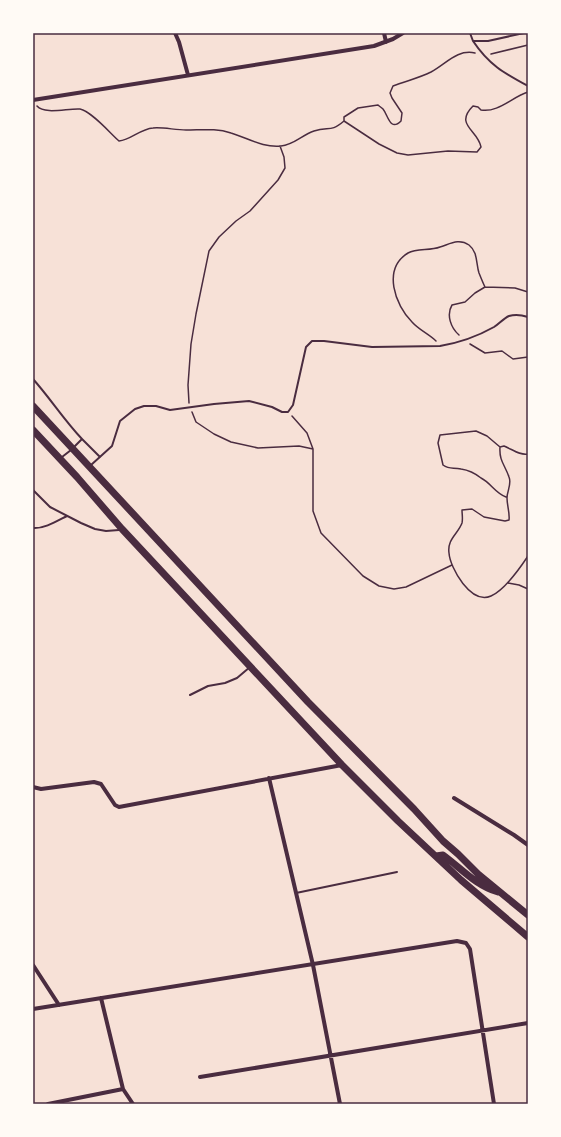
<svg xmlns="http://www.w3.org/2000/svg" width="561" height="1137" font-family="Roboto,sans-serif">
	<style>
		.lines { fill: none; stroke-linecap: round; stroke-linejoin: round }
		.path { stroke: #4a2c40; stroke-width: 1.5 }
		.service { stroke: #4a2c40; stroke-width: 2 }
		.minor { stroke: #4a2c40; stroke-width: 4 }
		.primary { stroke: #4a2c40; stroke-width: 7 }
		.neatline { fill: none; stroke: #4a2c40; stroke-width: 1.5 }
	</style>
	<rect width="100%" height="100%" fill="#f7e1d7"/>
	<g class="lines">
		<!-- path -->
		<path class="path" d="M475 53C457 49 446 64 431 72 419 78 406 81 393 86L390 93 392 98 402 113 401 121C390 132 388 115 383 109 382 108 379 106 378 105L358 108 344 117V121L379 144 397 153 408 155 448 151 477 152 481 147C478 130 454 125 473 106L478 107 481 110C498 113 512 97 528 92
			M491 54 528 45
			M37 106C45 115 68 108 80 109 91 111 110 133 119 141 131 140 140 129 153 128 163 127 175 130 186 130 202 130 216 128 231 133 248 138 263 148 281 146 294 145 302 135 314 131 329 126 330 133 344 121
			M459 335C451 328 446 315 452 305L465 302 475 293 485 287 515 288 528 292
			M436 341C429 334 419 330 412 322 395 305 382 269 408 253 417 248 430 251 440 247 450 244 459 238 469 245 478 252 476 264 479 273 481 278 483 283 485 287
			M470 344 485 353 502 351 513 359 528 357
			M189 403 188 385 191 344 196 314 209 251 219 237 236 221 250 211 278 180 285 168 284 157 280 146
			M192 412 196 422 214 434 231 442 258 448 299 446 313 449V511L321 533 363 576 379 586 394 589 406 587 452 565
			M292 416 307 433 313 449
			M500 447 487 436 476 431 440 435 438 443 443 465C450 470 453 467 461 469 468 470 476 474 481 478 491 483 495 493 506 497
			M528 454C520 456 512 449 504 446L500 447C499 461 505 465 509 477 512 484 507 491 507 498 507 506 510 513 509 520L505 521 484 517 472 509 462 510C462 514 463 519 462 523 458 534 447 539 449 553 450 568 471 605 491 596 505 590 520 568 528 556
			M508 583 519 585 528 589"/>
		<!-- service -->
		<path class="service" d="M470 33 473 41H488L524 33
			M473 41C489 65 504 73 528 86
			M33 379C50 398 64 420 82 439
			M74 447 82 439 100 457
			M62 457 71 450
			M91 465 112 446 120 421 135 409 144 406H156L170 410 214 404 249 401 272 407 282 412H288L293 405 306 347 312 341H324L372 347 440 346C458 343 478 336 494 327 499 324 504 318 509 316 515 314 522 315 528 317
			M33 490 50 507 81 523 95 529 106 531 119 530
			M33 528C44 529 57 521 67 516
			M190 695 208 686 225 683 237 678 250 667
			M296 893 397 872"/>
		<!-- minor -->
		<path class="minor" d="M175 33 179 42 188 75
			M384 33 386 42
			M33 100 374 46 393 39 403 33
			M269 778 313 965 340 1104
			M33 787 41 789 94 782 101 784 115 805 119 807 342 765
			M454 798 514 835 528 845
			M33 965 59 1005
			M101 998 123 1089 133 1104
			M33 1009 457 941 466 943 470 949 494 1104
			M200 1077 528 1023
			M48 1104 123 1089"/>
		<!-- primary -->
		<path class="primary" d="M33 406 308 702 414 809 443 841 458 854 478 874 528 915
			M33 430 77 477 122 529 342 765 398 821 461 880 528 937
			M436 856 443 855C461 868 475 885 498 892"/>
	</g>
	<!-- border -->
	<rect width="561" height="1137" fill="none" stroke="#fffaf5" stroke-width="68"/>
	<rect x="34" y="34" width="493" height="1069" class="neatline"/>
</svg>
